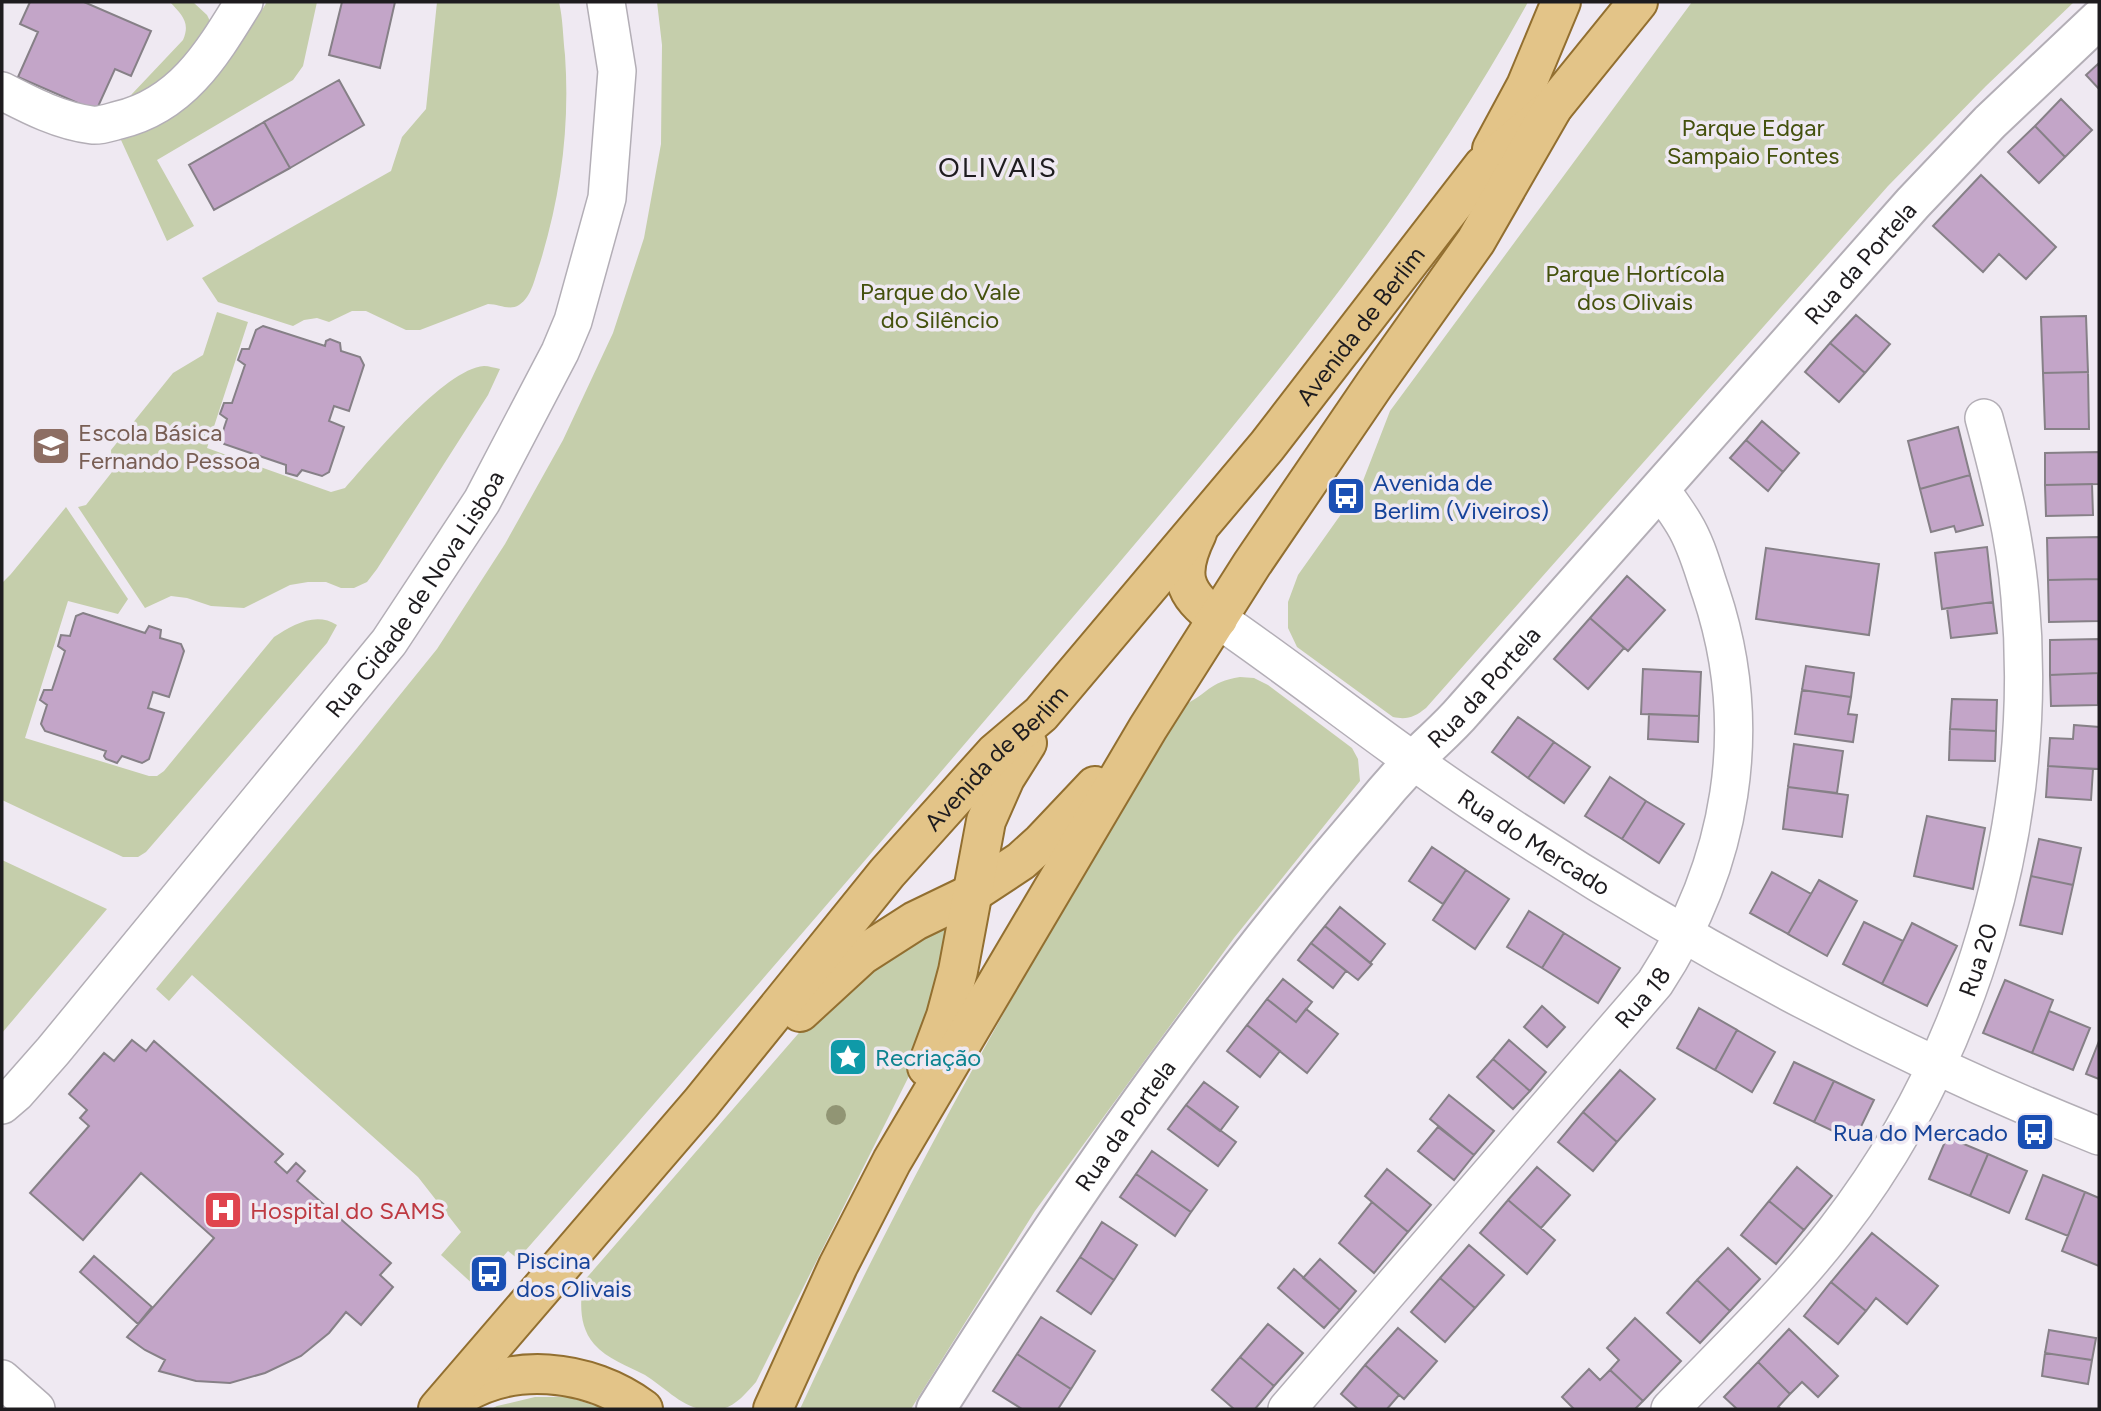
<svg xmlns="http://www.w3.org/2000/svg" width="2101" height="1411" font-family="Figtree,sans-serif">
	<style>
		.green { fill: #c5ceab }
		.building { fill: #c3a5c8; stroke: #868087; stroke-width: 2 }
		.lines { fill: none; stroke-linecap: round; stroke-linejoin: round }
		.minor-casing { stroke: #b3aeb6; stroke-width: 40 }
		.tertiary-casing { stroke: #b3aeb6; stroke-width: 42 }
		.primary-casing { stroke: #926f30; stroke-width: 42 }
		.minor { stroke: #fff; stroke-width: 37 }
		.tertiary { stroke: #fff; stroke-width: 38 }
		.primary { stroke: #e3c488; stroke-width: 38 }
		.tree { fill: #919574 }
		.labels { text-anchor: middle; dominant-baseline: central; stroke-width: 7; stroke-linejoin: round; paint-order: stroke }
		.park-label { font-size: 24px; fill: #44510d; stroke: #efe9f2 }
		.street-label { font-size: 24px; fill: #1e1c1f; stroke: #efe9f2 }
		.education-label { font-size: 24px; fill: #785e54; stroke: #efe9f2; text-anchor: start }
		.transit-label { font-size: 24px; fill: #164399; stroke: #efe9f2; text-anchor: start }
		.culture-label { font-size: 24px; fill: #0d838f; stroke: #efe9f2; text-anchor: start }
		.health-label { font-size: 24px; fill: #be3a42; stroke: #efe9f2; text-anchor: start }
		.quarter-label { font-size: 28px; letter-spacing: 2px; fill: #1e1c1f; stroke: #efe9f2 }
	</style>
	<rect width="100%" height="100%" fill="#efe9f2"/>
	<!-- green -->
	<path class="green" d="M170 2H193L207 15 212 25 186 71 114 113 183 40C191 22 181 14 170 2Z
		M267 2H317L303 66 293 80 157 160 194 226 167 241 121 140C190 121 231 60 267 2Z
		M437 2H559C563 19 563 38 565 55 570 126 561 195 540 263 535 277 532 297 519 305 509 311 499 304 488 304L420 330H406L366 311H352L329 322 317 318 304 320 293 326 218 302 202 278 391 171 402 137 426 109Z
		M657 2H1528C1399 237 1223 441 1049 645 874 851 697 1056 518 1259L508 1251 476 1287 441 1255 461 1232 418 1177 192 975 169 1001 156 989 357 748 437 649 505 544 563 440 613 333 644 238 661 144 662 45Z
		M1692 2H2074L1986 86 1888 186 1426 708C1415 717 1407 720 1393 717L1297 647 1288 628V602L1298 575 1361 486 1390 411Z
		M217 312 248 322 207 448 331 492 345 488C372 458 444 369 484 366 489 366 495 368 500 369L488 395 377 569 367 582 354 588H341L326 582H308L290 585 244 608 211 606 187 598 171 596 145 608 78 507 86 505 112 472 111 450 173 373 203 355Z
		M66 507 128 599 118 614 68 601 25 738 149 776H157L164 771 274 637C292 625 316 611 337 625L327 643 146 852 138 857H123L2 800V583L11 574Z
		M1240 677 1254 678 1268 685 1352 748 1358 759 1360 781 1234 938 1035 1211 911 1409H800C912 1166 1046 934 1184 705 1208 694 1208 682 1240 677Z
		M2 860 107 909 2 1033Z
		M955 919 921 1052 756 1382C746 1393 737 1405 722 1409 716 1410 706 1410 700 1409 680 1405 663 1386 645 1375 628 1366 607 1359 594 1344 579 1326 580 1304 583 1282L817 1012 864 973Z
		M535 1397H568L606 1409H491L497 1406Z"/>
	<!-- building -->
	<path class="building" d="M30 2H84L151 31 131 76 115 69 96 111 18 77 38 32 20 24Z
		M342 2H395L380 68 329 55Z
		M2099 63V89L2086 75Z
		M339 80 364 125 290 168 264 122Z
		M2061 99 2092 130 2065 157 2035 126Z
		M264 122 290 168 214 210 189 165Z
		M2035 126 2065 157 2039 183 2008 152Z
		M1981 175 2056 247 2026 279 1999 254 1983 272 1933 226Z
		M1856 315 1890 344 1865 373 1830 343Z
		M2086 316 2088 372 2043 373 2041 317Z
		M263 326 325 346 326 341 330 339 340 343 341 351 360 357 364 365 349 411 334 406 329 421 344 427 329 472 322 476 302 470 297 476 286 473V465L224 444 221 437 227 419 220 414 224 403H232L245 365 238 360 242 349H249L256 330Z
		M1830 343 1865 373 1839 402 1805 372Z
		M2088 372 2089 429H2045L2043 373Z
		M1762 421 1799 453 1783 472 1746 440Z
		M1958 427 1970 475 1920 489 1908 441Z
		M1746 440 1783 472 1768 491 1730 458Z
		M2099 452V484L2045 485V453Z
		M1970 475 1983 525 1956 532 1954 526 1931 532 1920 489Z
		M2092 484 2093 515 2046 516 2045 485Z
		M2099 537V579L2048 580 2047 538Z
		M1987 547 1993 602 1942 609 1935 553Z
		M1766 548 1879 564 1869 635 1756 619Z
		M1627 576 1665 610 1628 651 1590 618Z
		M2099 579V621L2049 622 2048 580Z
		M1993 602 1997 633 1951 638 1947 608Z
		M83 613 145 633 149 626 161 630 160 638 181 644 184 651 169 697 153 692 148 708 164 713 149 759 142 763 122 756 117 763 106 759 104 756 106 751 45 731 41 724 47 705 40 700 44 690H52L65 651 58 646 61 635 70 636 76 616Z
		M1590 618 1624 648 1588 689 1554 659Z
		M2099 639V673L2050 675V640Z
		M1806 666 1854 673 1851 697 1802 690Z
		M1643 669 1701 672 1699 716 1641 714Z
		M2098 673V705L2051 706 2050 675Z
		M1802 690 1851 697 1848 714 1857 715 1853 742 1795 734Z
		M1952 699 1997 700 1996 731 1950 729Z
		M1649 714 1699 716 1698 742 1648 739Z
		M1518 717 1554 742 1528 778 1492 752Z
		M2074 725 2099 727V769L2048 766 2050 738 2073 739Z
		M1950 729 1996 731 1995 761 1949 760Z
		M1554 742 1590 767 1564 803 1528 778Z
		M1794 744 1843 751 1837 793 1788 787Z
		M2048 766 2093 769 2091 800 2046 797Z
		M1610 777 1646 801 1622 839 1585 816Z
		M1788 787 1848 795 1842 837 1783 829Z
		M1646 801 1684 824 1659 863 1622 839Z
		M1927 816 1985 828 1973 889 1914 876Z
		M2039 839 2081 848 2073 885 2031 876Z
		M1432 847 1466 870 1443 904 1409 881Z
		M1466 870 1509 899 1475 949 1433 920Z
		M1772 872 1811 894 1788 934 1750 913Z
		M2031 876 2073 885 2062 934 2020 925Z
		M1819 880 1857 901 1827 956 1788 934Z
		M1340 907 1385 944 1370 963 1325 926Z
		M1529 911 1564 933 1542 968 1507 947Z
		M1864 922 1903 941 1882 984 1843 964Z
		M1912 923 1957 946 1927 1006 1882 984Z
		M1325 926 1372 964 1358 980 1311 943Z
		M1564 933 1620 968 1598 1003 1542 968Z
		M1311 943 1346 971 1333 988 1298 960Z
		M1283 979 1312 1002 1296 1022 1267 999Z
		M2005 980 2053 1000 2032 1053 1983 1033Z
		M1267 999 1296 1022 1306 1009 1338 1034 1307 1073 1247 1025Z
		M1542 1006 1565 1027 1547 1047 1524 1027Z
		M1699 1008 1737 1030 1715 1070 1677 1048Z
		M2049 1011 2090 1028 2073 1070 2032 1053Z
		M1247 1025 1280 1051 1260 1077 1227 1051Z
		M1737 1030 1775 1052 1752 1092 1715 1070Z
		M132 1040 146 1051 154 1041 283 1154 275 1162 287 1173 296 1163 305 1171 297 1181 391 1263 380 1275 393 1287 361 1325 346 1312 329 1333 301 1356 265 1373 230 1383 196 1381 159 1371 165 1360 145 1350 127 1337 214 1238 141 1173 83 1240 30 1193 89 1126 80 1118 87 1110 69 1094 104 1053 114 1061Z
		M1509 1040 1546 1072 1530 1091 1493 1059Z
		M2099 1041V1079L2086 1074Z
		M1493 1059 1530 1091 1513 1109 1477 1077Z
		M1794 1062 1834 1081 1814 1122 1774 1103Z
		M1620 1070 1655 1099 1617 1142 1583 1112Z
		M1834 1081 1874 1100 1854 1141 1814 1122Z
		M1204 1082 1238 1107 1220 1131 1186 1105Z
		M1449 1095 1494 1131 1474 1155 1430 1119Z
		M1186 1105 1236 1142 1218 1166 1168 1129Z
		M1583 1112 1617 1142 1593 1171 1558 1142Z
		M1438 1127 1474 1155 1454 1180 1418 1151Z
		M1947 1137 1988 1154 1970 1196 1929 1179Z
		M1152 1151 1207 1190 1191 1212 1136 1174Z
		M1988 1154 2027 1171 2009 1213 1970 1196Z
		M1537 1167 1570 1195 1541 1228 1508 1200Z
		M1797 1167 1832 1196 1804 1230 1769 1201Z
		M1387 1169 1431 1205 1408 1232 1365 1196Z
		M1136 1174 1191 1212 1175 1236 1120 1197Z
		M2043 1175 2085 1192 2068 1236 2026 1219Z
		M2085 1192 2099 1198V1266L2062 1251Z
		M1508 1200 1555 1240 1527 1274 1480 1233Z
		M1769 1201 1804 1230 1776 1264 1741 1235Z
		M1372 1202 1408 1232 1374 1273 1339 1243Z
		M1102 1222 1137 1245 1114 1280 1080 1257Z
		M1872 1233 1938 1286 1907 1324 1876 1298 1866 1311 1831 1282Z
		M1469 1245 1504 1275 1475 1308 1440 1278Z
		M1728 1248 1760 1279 1730 1311 1697 1280Z
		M94 1256 152 1307 138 1324 80 1272Z
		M1080 1257 1114 1280 1091 1314 1057 1291Z
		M1320 1259 1356 1291 1340 1310 1303 1278Z
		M1294 1269 1340 1310 1324 1328 1278 1288Z
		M1440 1278 1475 1308 1445 1342 1411 1312Z
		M1697 1280 1730 1311 1700 1343 1667 1313Z
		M1831 1282 1866 1311 1838 1344 1804 1316Z
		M1041 1317 1095 1351 1071 1389 1017 1354Z
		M1635 1318 1681 1361 1643 1401 1610 1370 1619 1360 1607 1348Z
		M1268 1324 1303 1353 1274 1386 1240 1357Z
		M1398 1328 1437 1361 1404 1399 1365 1365Z
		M1789 1329 1838 1376 1818 1397 1802 1382 1790 1394 1758 1362Z
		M2049 1330 2096 1338 2092 1360 2045 1353Z
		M2045 1353 2092 1360 2088 1384 2042 1376Z
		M1017 1354 1071 1389 1058 1409H1022L993 1391Z
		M1240 1357 1274 1386 1255 1409H1234L1212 1390Z
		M1758 1362 1790 1394 1778 1407 1781 1409H1737L1724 1397Z
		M1365 1365 1399 1395 1387 1409H1358L1341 1394Z
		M1589 1369 1600 1380 1610 1370 1643 1401 1635 1409H1574L1562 1397Z"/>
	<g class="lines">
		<!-- minor casing -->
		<g class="minor-casing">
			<g id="minor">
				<path d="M2 91C31 106 60 121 92 125 101 126 111 122 119 120 182 105 212 54 244 2"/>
				<path id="s1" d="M1218 619C1304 678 1385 744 1471 801 1669 934 1878 1048 2099 1136"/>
				<path id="s2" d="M2 1105 16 1093 53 1051 389 642 482 501 560 352 573 321 607 198 617 71 606 2"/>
				<path d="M2 1379 36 1409"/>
				<path id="s3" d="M1287 1409 1655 983C1732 865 1756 728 1711 593 1703 570 1697 545 1684 524 1677 512 1668 500 1660 489"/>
				<path id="s4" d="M1670 1409C1726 1351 1786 1294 1835 1231 1973 1054 2040 820 2020 597 2015 536 2000 477 1984 418"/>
			</g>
		</g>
		<!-- tertiary casing -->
		<g class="tertiary-casing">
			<g id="tertiary">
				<path id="s5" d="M936 1409C1067 1200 1208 997 1370 810 1383 794 1397 778 1412 762 1429 744 1448 729 1464 710L1913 203 1990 122 2099 19"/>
			</g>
		</g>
		<!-- primary casing -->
		<g class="primary-casing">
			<g id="primary">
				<path d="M1492 149 1526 86 1561 2"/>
				<path d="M1197 533C1177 574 1182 593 1218 619"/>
				<path d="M800 1012 862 955 915 921 971 894 1021 861 1042 842 1095 786"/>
				<path d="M927 1067 946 1016 958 971 986 821 1005 778 1027 743"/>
				<path d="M451 1402C508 1359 589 1369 643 1409"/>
				<path id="s6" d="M438 1409 701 1103 887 873 995 753 1041 714 1267 446 1483 166 1553 107"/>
				<path d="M773 1409 838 1266 892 1161 1148 728 1252 564 1374 385 1476 241 1553 107 1638 2"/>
			</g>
		</g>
		<!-- minor -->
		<use href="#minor" class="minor"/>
		<!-- tertiary -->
		<use href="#tertiary" class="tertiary"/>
		<!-- primary -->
		<use href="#primary" class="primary"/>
	</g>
	<!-- trees -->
	<circle class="tree" cx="836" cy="1115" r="10"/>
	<!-- icons -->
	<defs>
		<g id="school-square" transform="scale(2.0125)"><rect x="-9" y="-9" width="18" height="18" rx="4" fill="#8d6e63" stroke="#efe9f2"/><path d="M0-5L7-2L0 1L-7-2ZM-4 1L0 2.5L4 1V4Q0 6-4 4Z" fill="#fff"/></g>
		<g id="bus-square" transform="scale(2.0125)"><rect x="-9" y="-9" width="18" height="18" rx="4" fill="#1a4fb4" stroke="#efe9f2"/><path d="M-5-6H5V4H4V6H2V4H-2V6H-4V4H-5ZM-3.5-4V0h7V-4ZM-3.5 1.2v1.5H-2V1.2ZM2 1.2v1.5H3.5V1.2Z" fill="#fff"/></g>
		<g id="sight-square" transform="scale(2.0125)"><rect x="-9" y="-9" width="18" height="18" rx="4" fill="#0f9aa8" stroke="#efe9f2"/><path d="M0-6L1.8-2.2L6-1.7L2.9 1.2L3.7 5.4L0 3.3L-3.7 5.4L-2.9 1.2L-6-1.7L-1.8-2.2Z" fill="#fff"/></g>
		<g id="hospital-square" transform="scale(2.0125)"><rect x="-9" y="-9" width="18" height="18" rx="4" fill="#e0444e" stroke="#efe9f2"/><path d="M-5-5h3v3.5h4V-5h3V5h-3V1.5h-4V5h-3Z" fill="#fff"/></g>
	</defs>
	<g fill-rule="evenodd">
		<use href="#school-square" x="51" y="446"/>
		<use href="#bus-square" x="1346" y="496"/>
		<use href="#sight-square" x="848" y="1057"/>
		<use href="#bus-square" x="2035" y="1132"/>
		<use href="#hospital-square" x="223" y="1210"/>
		<use href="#bus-square" x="489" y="1274"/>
	</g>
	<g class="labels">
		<!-- park labels -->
		<g class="park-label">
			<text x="1753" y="127">Parque Edgar<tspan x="1753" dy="28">Sampaio Fontes</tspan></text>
			<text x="1635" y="273">Parque Hortícola<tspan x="1635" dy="28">dos Olivais</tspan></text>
			<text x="940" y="291">Parque do Vale<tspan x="940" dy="28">do Silêncio</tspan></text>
		</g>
		<!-- street labels -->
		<g class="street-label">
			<text stroke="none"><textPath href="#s5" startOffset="1475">Rua da Portela</textPath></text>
			<text stroke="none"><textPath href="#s6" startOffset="1424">Avenida de Berlim</textPath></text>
			<text stroke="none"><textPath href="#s2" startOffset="658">Rua Cidade de Nova Lisboa</textPath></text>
			<text stroke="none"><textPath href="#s5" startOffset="908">Rua da Portela</textPath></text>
			<text stroke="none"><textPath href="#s6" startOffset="858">Avenida de Berlim</textPath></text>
			<text stroke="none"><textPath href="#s1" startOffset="387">Rua do Mercado</textPath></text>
			<text stroke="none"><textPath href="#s4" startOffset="551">Rua 20</textPath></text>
			<text stroke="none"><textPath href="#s3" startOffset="544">Rua 18</textPath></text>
			<text stroke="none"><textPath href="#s5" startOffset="341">Rua da Portela</textPath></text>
		</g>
		<!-- education labels -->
		<g class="education-label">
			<text x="78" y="432">Escola Básica<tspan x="78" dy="28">Fernando Pessoa</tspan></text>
		</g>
		<!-- transit labels -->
		<g class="transit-label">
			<text x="1373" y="482">Avenida de<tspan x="1373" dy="28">Berlim (Viveiros)</tspan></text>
			<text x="2008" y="1132" text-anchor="end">Rua do Mercado</text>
			<text x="516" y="1260">Piscina<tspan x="516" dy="28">dos Olivais</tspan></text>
		</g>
		<!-- culture labels -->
		<g class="culture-label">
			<text x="875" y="1057">Recriação</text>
		</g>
		<!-- health labels -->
		<g class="health-label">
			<text x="250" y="1210">Hospital do SAMS</text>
		</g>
		<!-- quarter labels -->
		<g class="quarter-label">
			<text x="998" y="167">OLIVAIS</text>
		</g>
	</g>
	<!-- border -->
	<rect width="2101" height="1411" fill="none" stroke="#1e1c1f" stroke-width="7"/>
</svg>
